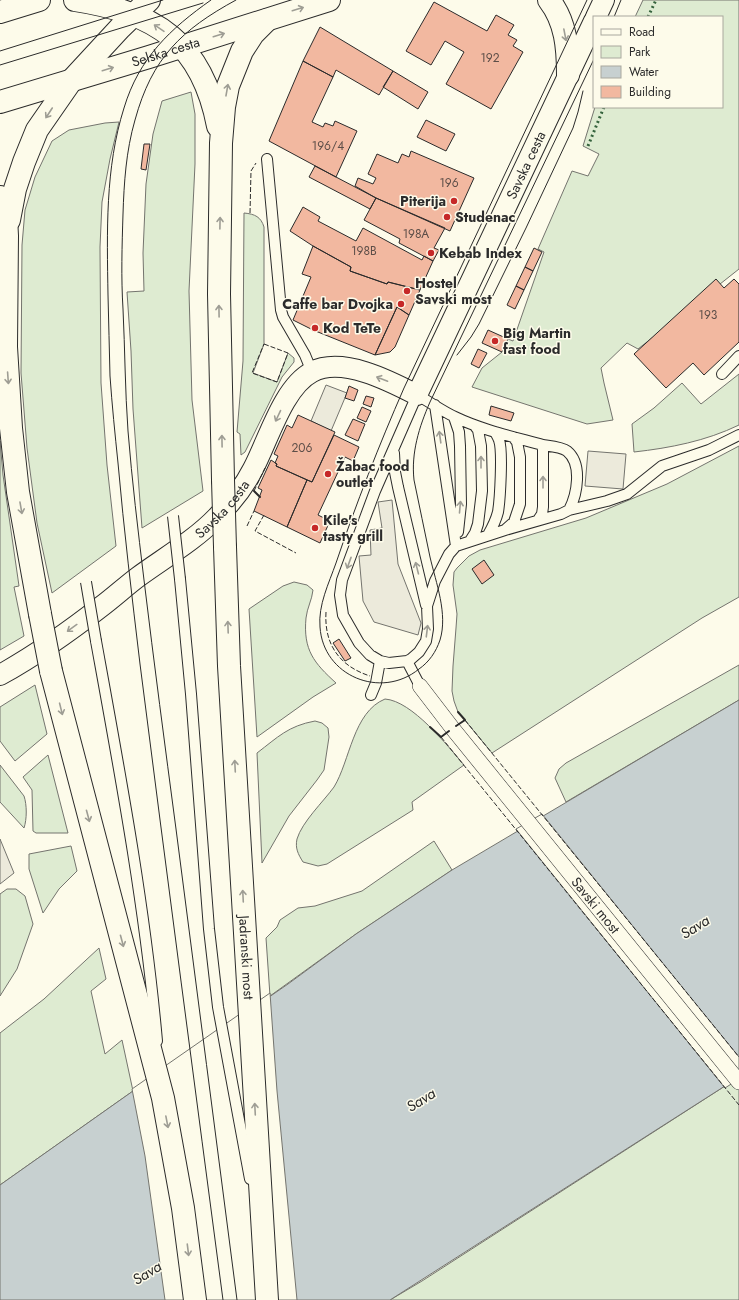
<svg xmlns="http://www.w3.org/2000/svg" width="739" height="1300" font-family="Jost,sans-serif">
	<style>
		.green { fill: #deebd1; stroke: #74746e }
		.parking { fill: #eceadb; stroke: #74746e }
		.water { fill: #c7d0d0; stroke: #74746e }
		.pier { fill: #fdfbea; stroke: #74746e }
		.building { fill: #f2b8a0; stroke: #2b2b2b }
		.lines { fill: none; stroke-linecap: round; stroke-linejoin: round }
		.service-casing { stroke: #2b2b2b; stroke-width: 12 }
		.pedestrian-casing { stroke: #2b2b2b; stroke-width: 16 }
		.minor-casing { stroke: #2b2b2b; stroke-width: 22 }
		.secondary-casing { stroke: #2b2b2b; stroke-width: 24 }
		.service { stroke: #fdfbea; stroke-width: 10 }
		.pedestrian { stroke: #fdfbea; stroke-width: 15 }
		.minor { stroke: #fdfbea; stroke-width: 20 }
		.secondary { stroke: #fdfbea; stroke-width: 22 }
		.tram { stroke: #2b2b2b; stroke-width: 1 }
		.service-bridge-casing { stroke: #2b2b2b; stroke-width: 12; stroke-linecap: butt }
		.secondary-bridge-casing { stroke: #2b2b2b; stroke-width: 24; stroke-linecap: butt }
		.service-bridge { stroke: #fdfbea; stroke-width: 10 }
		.secondary-bridge { stroke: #fdfbea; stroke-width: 22 }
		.hedge { stroke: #34623c; stroke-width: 3; stroke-dasharray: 2 3; stroke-linecap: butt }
		.fence { stroke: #2b2b2b; stroke-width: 1; stroke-dasharray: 5 2; stroke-linecap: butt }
		.wall { stroke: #2b2b2b; stroke-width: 2 }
		.oneway { stroke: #9e9d94 }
		.poi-dot { fill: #c62828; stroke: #fdfbea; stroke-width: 1.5 }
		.labels { text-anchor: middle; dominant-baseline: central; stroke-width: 3; stroke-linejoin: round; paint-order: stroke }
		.number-label { font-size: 12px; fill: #5d4e48 }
		.street-label { font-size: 14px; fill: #2b2b2b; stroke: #fdfbea }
		.poi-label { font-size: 14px; font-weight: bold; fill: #2b2b2b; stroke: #fdfbea; text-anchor: start }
		.water-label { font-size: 15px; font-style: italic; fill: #2b2b2b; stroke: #fdfbea }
	</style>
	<rect width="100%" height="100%" fill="#fdfbea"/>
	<!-- green -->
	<path class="green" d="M643 0H739V269L638 349 627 343 601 368 604 383 613 420 587 424 472 387 482 368 502 352 508 339 513 341 544 252 538 249 572 171 588 176 599 154 583 146 595 107H722V17H635Z
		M191 92 195 114V164L189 291 192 400 203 491 142 528 133 409 131 351 127 292 144 291 143 253 146 184 153 134 162 101Z
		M119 122 110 159 102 202 100 247 101 383 107 465 116 546 52 593 37 523 27 448 21 373 22 245 25 210 35 177 52 141 69 130 105 123Z
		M244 213C255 214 261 217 264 227V344L253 373 277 382 288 353 294 358V362L282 377 245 452 241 455 240 434 237 432 243 361Z
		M739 374V425C706 441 670 448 634 452L632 424 654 408 682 383 701 404Z
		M0 441 3 475 19 586 14 587 24 636 0 650Z
		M739 446V597L702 618 492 753 458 712 454 701 452 691 453 666 456 628 457 614 453 585 454 572 457 568 469 556 480 550 586 518 667 484Z
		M294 582 307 585 313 590C312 600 307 608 306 618 303 650 314 663 336 683L313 697 257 737 249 609 283 586Z
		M739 665V700L566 802 555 778 559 769 566 763Z
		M35 685 47 734 15 761 0 741V707Z
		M385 699C412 701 447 745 464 765L412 802 413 810 327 864 318 866 303 862C298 854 295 848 297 839 302 822 323 802 334 787 350 761 353 712 385 699Z
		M315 721 322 723 328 728 329 737 324 770 317 780 289 816 262 863 257 753C278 737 288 726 315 721Z
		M48 755 68 833H36L33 831 32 790 23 777Z
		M0 765 24 796C27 805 27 819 24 828L0 802Z
		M434 841 452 870 356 934 270 996 266 938 277 927 280 920 298 908 315 906 362 891Z
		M71 846 77 871 59 889 43 913 29 869V854Z
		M7 889H16L25 896 33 924 17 969 0 996V894Z
		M99 948 106 979 91 991 105 1054 122 1040 133 1091 0 1185V1033L44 999Z
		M739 1077V1300H390L422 1281Z"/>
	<!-- parking -->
	<path class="parking" d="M326 385 347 393 331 431 311 421Z
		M588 451 626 454 623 489 585 486Z
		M392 500 398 564 421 623 418 635 374 622 363 601 359 556 371 555 370 530 382 528 378 502Z
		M0 839 14 873 0 884Z"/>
	<!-- water -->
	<path class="water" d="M739 700V1077L390 1300H0V1185L133 1091 288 984 356 934 452 870Z"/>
	<!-- pier -->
	<path class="pier" d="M542 814 739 1057V1079L725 1088 516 829Z
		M270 993 277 1091 297 1300H165L145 1156 132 1089Z"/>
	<!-- building -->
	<path class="building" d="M434 2 487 31 496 15 514 25 508 35 517 40 513 46 523 52 491 109 446 84 464 52 445 41 431 65 406 51Z
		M320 27 393 71 379 95 336 70 333 77 303 61Z
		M303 61 333 77 312 122 323 127 325 123 333 126 335 121 357 131 336 177 269 141Z
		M393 71 428 92 418 109 383 87Z
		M426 120 455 134 446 151 417 137Z
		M144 144H150L146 170 141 169Z
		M411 151 474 178 450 231 376 198 355 186 358 178 373 184 376 178 368 174 377 154 398 163 402 154 409 157Z
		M315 166 376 198 370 209 309 177Z
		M376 198 445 228 434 248 439 250 433 261 399 243 400 239 364 220Z
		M303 207 320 217 318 221 356 241 363 228 422 260 424 256 433 261 420 290 388 282 387 284 350 271 351 267 313 246 290 231Z
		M313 246 351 267 350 271 387 284 388 282 420 290 409 315 397 307 375 355 313 330 293 320 311 277 302 274Z
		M534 248 542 252 533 271 525 267Z
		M525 267 533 271 524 290 516 286Z
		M716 279 724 288 734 279 739 284V342L704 375 693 363 666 388 634 354Z
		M516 286 524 290 515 309 507 305Z
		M397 307 409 315 395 347 390 352 375 355Z
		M488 330 508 339 502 352 482 343Z
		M478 349 487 353 479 368 471 364Z
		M349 386 358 390 354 401 345 398Z
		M366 396 374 398 371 407 363 404Z
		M491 406 514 413 511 421 489 415Z
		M362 407 371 411 366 422 357 418Z
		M298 415 335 432 312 482 276 466 277 464 275 463 278 456 274 454 287 425 292 428Z
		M353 419 365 424 358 441 345 435Z
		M334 435 359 447 353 461 345 457 318 515 330 521 320 543 287 527 307 480 312 482Z
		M271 460 277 464 276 466 307 480 287 527 254 511 262 490 258 488Z
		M484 560 494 575 482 584 472 569Z
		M339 639 351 658 345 661 333 643Z"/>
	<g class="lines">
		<!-- service casing -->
		<g class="service-casing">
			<path id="service" d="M267 159 281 310 283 317 305 355 312 372
				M722 374 739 356
				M435 405 456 546
				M454 417 459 432 460 446 461 504 458 532
				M543 445C550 446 562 447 567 451 583 464 577 495 569 510
				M394 453 395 472 398 487 426 605
				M538 520 542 514 543 507V445C514 437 482 430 455 417 442 411 430 402 417 395L375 491 342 580 340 595 343 615 359 643 370 655 380 661 389 663 407 661 411 659 419 652 426 641 428 629 427 606 435 581 449 554 456 546 505 530 561 514 569 510 607 501 627 494 662 466 709 450 739 435
				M506 529 514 522 520 504V457L517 442 513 437
				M488 535C492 528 496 520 498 512 500 500 503 451 499 440 498 437 496 434 495 432
				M470 541 475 533 478 524 482 491 481 446 478 430 474 425
				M180 579 191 694 209 929 218 1007 250 1179
				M96 641C120 773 145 906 157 1041
				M407 661 420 686
				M371 695 376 683 380 661"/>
		</g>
		<!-- pedestrian casing -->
		<g class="pedestrian-casing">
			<g id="pedestrian">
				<path id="s1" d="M420 686 453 729 739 1082"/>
			</g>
		</g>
		<!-- minor casing -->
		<g class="minor-casing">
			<g id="minor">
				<path d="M596 17 604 0"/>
				<path id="s2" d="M0 675C36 655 70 631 102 606 114 597 126 586 138 577 164 558 195 540 217 517 231 503 244 487 253 469 268 441 283 387 312 372 342 356 390 381 417 395L594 21"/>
			</g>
		</g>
		<!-- secondary casing -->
		<g class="secondary-casing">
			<g id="secondary">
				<path d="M75 0C156 12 202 43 218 126"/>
				<path d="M549 0C566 22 568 48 568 75"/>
				<path d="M0 12 39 0"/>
				<path id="s3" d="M0 102 149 57 329 0"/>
				<path d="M0 197 6 217 7 236 6 347 11 428 18 492 40 614"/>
				<path d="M9 220 15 189 24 162 37 130 71 81 120 28 149 0"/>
				<path d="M223 480 219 294 221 143 224 107 228 86 242 51 253 34 267 20"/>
				<path id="s4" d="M225 547 229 666 267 1300"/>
				<path d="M51 671 163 1098 183 1208 195 1300"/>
			</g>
		</g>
		<!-- service -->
		<use href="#service" class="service"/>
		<!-- pedestrian -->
		<use href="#pedestrian" class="pedestrian"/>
		<!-- minor -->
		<use href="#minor" class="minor"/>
		<!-- secondary -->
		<use href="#secondary" class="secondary"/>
		<!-- tram -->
		<path class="tram" d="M211 0C170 29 139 58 124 108 105 168 107 232 108 295 109 322 109 349 110 376 112 405 115 434 118 463 124 531 132 597 140 664 167 876 195 1088 223 1300
			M236 0C181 30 152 58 135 120 126 151 124 183 123 214 122 246 121 277 123 309 125 350 125 390 128 431 132 481 138 530 144 580 154 663 165 746 176 829 196 986 217 1143 237 1300
			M587 0 404 388C379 445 356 504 336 563 329 583 318 605 320 627 323 676 381 700 419 669 429 662 436 652 440 640 448 614 436 583 430 557 425 531 419 506 414 480 411 453 419 427 430 402L594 59
			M614 17 621 0
			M0 51 163 0
			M0 65 203 3
			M457 355 471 337 479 324 526 228 573 128 578 112 583 91"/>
		<!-- service-bridge casing -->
		<g class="service-bridge-casing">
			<path id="service-bridge" d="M173 516 180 579
				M86 582 96 641"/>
		</g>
		<!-- secondary-bridge casing -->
		<g class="secondary-bridge-casing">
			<path id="secondary-bridge" d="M223 480 225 547
				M40 614 51 671"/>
		</g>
		<!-- service-bridge -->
		<use href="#service-bridge" class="service-bridge"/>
		<!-- secondary-bridge -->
		<use href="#secondary-bridge" class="secondary-bridge"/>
		<!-- hedge -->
		<path class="hedge" d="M648 17 656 0
			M588 146 604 107"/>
		<!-- fence -->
		<path class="fence" d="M250 213 251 171 256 163
			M264 344 288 353 277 382 252 373Z
			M254 491 265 468
			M264 515 255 531 296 553
			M247 526 254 511
			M326 612C324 644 339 666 370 676
			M465 720 739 1057
			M441 737 739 1105"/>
		<!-- wall -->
		<path class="wall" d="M254 491 260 497
			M456 726 465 720 458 712
			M430 727 441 737 449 731"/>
	</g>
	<!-- one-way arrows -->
	<defs><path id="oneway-shaft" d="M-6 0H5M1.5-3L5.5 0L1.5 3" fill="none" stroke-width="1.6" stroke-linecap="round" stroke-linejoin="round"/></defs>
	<g class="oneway">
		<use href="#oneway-shaft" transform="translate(298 9) rotate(-17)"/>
		<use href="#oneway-shaft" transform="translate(159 28) rotate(-146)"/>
		<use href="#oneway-shaft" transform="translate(219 35) rotate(-17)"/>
		<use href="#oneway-shaft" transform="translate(565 35) rotate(79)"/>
		<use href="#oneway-shaft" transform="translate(108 69) rotate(-17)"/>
		<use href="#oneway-shaft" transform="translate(227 90) rotate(-80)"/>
		<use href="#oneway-shaft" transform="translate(49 113) rotate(123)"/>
		<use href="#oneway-shaft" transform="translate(220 223) rotate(-89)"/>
		<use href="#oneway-shaft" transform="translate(219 311) rotate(-91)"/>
		<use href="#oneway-shaft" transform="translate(8 378) rotate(86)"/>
		<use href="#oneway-shaft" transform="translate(382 379) rotate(-159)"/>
		<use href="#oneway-shaft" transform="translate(278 416) rotate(115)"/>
		<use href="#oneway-shaft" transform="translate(440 437) rotate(-98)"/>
		<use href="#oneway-shaft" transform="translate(222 441) rotate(-91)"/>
		<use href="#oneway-shaft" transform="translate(481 462) rotate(-90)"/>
		<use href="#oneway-shaft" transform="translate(543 482) rotate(-90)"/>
		<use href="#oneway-shaft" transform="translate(460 507) rotate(-85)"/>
		<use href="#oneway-shaft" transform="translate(21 508) rotate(80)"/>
		<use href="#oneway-shaft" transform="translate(349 563) rotate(110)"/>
		<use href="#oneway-shaft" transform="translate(417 568) rotate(-104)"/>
		<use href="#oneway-shaft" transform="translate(228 627) rotate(-92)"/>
		<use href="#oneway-shaft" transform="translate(72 628) rotate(144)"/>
		<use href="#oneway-shaft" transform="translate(427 631) rotate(-83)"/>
		<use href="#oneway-shaft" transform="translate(61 709) rotate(76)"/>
		<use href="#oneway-shaft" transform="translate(235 766) rotate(-93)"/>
		<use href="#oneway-shaft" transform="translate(88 816) rotate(75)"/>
		<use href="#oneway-shaft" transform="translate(243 896) rotate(-93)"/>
		<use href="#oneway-shaft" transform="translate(122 941) rotate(75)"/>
		<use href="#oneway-shaft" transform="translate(255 1109) rotate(-93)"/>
		<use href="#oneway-shaft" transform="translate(167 1122) rotate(79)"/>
		<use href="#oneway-shaft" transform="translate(188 1250) rotate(83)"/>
	</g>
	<!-- markers -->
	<g class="poi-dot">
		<circle cx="454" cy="201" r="4"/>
		<circle cx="447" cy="217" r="4"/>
		<circle cx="431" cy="253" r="4"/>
		<circle cx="407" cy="291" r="4"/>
		<circle cx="401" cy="304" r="4"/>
		<circle cx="315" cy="328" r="4"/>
		<circle cx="495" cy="341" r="4"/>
		<circle cx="328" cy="474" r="4"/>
		<circle cx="315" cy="528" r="4"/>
	</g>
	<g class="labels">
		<!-- number labels -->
		<g class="number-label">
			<text x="490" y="58">192</text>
			<text x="328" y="146">196/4</text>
			<text x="449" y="183">196</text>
			<text x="416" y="234">198A</text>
			<text x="364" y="251">198B</text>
			<text x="708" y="315">193</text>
			<text x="302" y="448">206</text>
		</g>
		<!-- street labels -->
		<g class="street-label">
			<text stroke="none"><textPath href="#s3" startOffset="173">Selska cesta</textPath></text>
			<text stroke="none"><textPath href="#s2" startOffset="810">Savska cesta</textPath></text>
			<text stroke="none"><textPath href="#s2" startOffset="278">Savska cesta</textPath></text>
			<text stroke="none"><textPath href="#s1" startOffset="281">Savski most</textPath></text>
			<text stroke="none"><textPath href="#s4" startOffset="411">Jadranski most</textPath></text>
		</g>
		<!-- poi labels -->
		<g class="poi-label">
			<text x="446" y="201" text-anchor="end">Piterija</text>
			<text x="455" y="217">Studenac</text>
			<text x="439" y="253">Kebab Index</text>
			<text x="415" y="283">Hostel<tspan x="415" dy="16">Savski most</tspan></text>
			<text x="393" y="304" text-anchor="end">Caffe bar Dvojka</text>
			<text x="323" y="328">Kod TeTe</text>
			<text x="503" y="333">Big Martin<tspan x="503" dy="16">fast food</tspan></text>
			<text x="336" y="466">Žabac food<tspan x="336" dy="16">outlet</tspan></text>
			<text x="323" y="520">Kile's<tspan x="323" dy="16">tasty grill</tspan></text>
		</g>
		<!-- water labels -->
		<g class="water-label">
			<text transform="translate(695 927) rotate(-32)">Sava</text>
			<text transform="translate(421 1100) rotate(-32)">Sava</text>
			<text transform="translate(147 1273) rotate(-32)">Sava</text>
		</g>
	</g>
	<!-- legend -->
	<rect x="593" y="16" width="130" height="92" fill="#fdfbea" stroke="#a9a89e"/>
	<rect x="601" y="29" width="20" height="6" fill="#fdfbea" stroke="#a9a89e"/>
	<text x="629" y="36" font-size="12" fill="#2b2b2b">Road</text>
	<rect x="601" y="46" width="20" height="12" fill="#deebd1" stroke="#a9a89e"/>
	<text x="629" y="56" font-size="12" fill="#2b2b2b">Park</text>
	<rect x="601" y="66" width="20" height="12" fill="#c7d0d0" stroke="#a9a89e"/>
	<text x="629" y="76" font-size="12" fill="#2b2b2b">Water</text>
	<rect x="601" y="86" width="20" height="12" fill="#f2b8a0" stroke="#a9a89e"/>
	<text x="629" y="96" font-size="12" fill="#2b2b2b">Building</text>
</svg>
